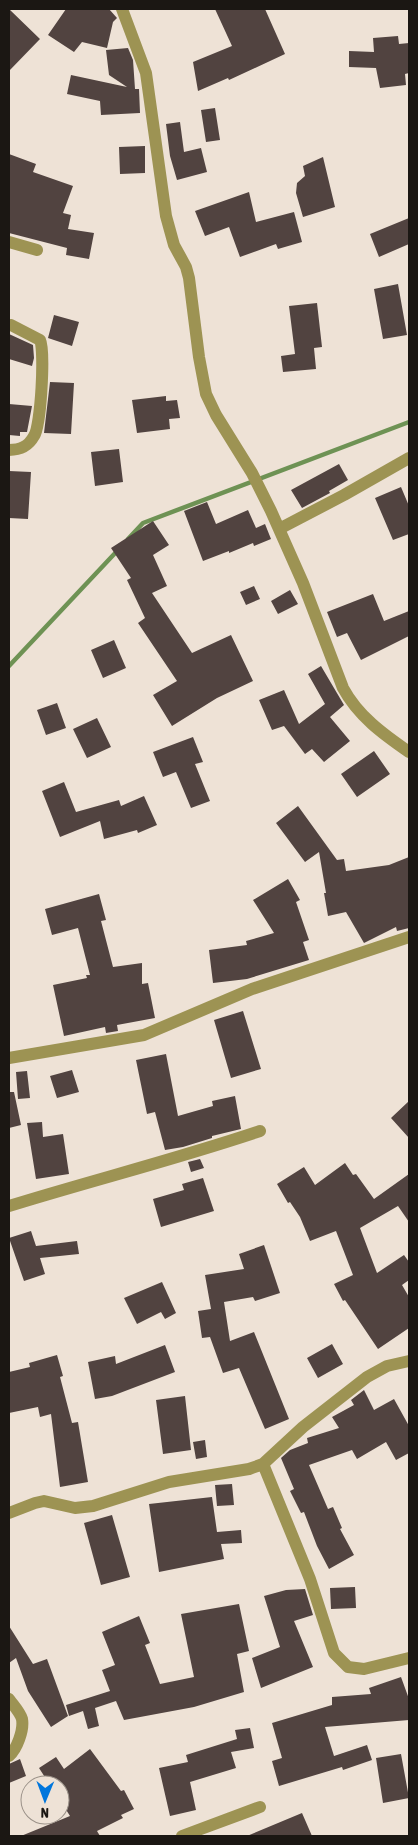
<svg xmlns="http://www.w3.org/2000/svg" width="418" height="1845" font-family="'Asap Condensed',sans-serif">
	<style>
		.lines { fill: none; stroke-linecap: round; stroke-linejoin: round }
		.stream { stroke: #6e9254; stroke-width: 4.5 }
		.building { fill: #514340 }
		.minor { stroke: #9d9353; stroke-width: 12 }
	</style>
	<rect width="100%" height="100%" fill="#eee2d6"/>
	<g class="lines">
		<!-- stream -->
		<path class="stream" d="M128 539 143 523 409 422
			M9 666 118 550"/>
	</g>
	<!-- building -->
	<path class="building" d="M9 9 40 39 9 71Z
		M66 9H109L117 18 113 22 107 48 82 42 74 52 48 35Z
		M215 9H265L285 54 229 80 228 78 198 91 193 62 232 46Z
		M398 36 399 44 409 43V73L405 74 406 85 380 88 376 68 349 67V51L374 52 373 38Z
		M128 48 133 60 135 89H139L140 113 101 115 100 101 67 94 71 75 127 87 109 75 106 50Z
		M215 108 220 140 206 142 201 110Z
		M180 122 184 152 201 148 207 172 177 180 170 156 166 124Z
		M145 146V173L120 174 119 147Z
		M9 154 36 164 33 172 73 186 63 213 71 215 68 229 94 233 89 259 66 255 67 248 9 233Z
		M323 157 335 207 303 217 296 193 297 183 305 176 303 166Z
		M249 192 256 222 294 212 302 242 278 249 276 244 240 257 229 227 205 236 195 211Z
		M409 218V244L379 257 370 234Z
		M398 284 407 335 383 339 374 289Z
		M317 303 322 347 314 348 316 369 283 372 281 356 295 354 289 306Z
		M54 315 79 322 72 346 48 338Z
		M9 334 33 345 34 358 32 366 9 359Z
		M50 382 74 383 71 434 44 433Z
		M166 396V401L177 400 180 418 169 419 170 429 137 433 132 400Z
		M9 404 32 406 27 432H20V436L9 435Z
		M119 449 123 482 95 486 91 452Z
		M339 464 348 480 329 491 330 493 302 508 291 490Z
		M9 471 31 472 28 519 9 518Z
		M401 487 409 506V534L393 540 375 498Z
		M207 502 216 524 248 510 256 528 265 524 271 539 254 546 253 543 229 553V551L203 561 184 511Z
		M153 521 169 545 153 555 167 586 152 593 192 653 231 635 253 681 217 698 172 726 153 695 177 681 138 623 145 618 127 580 131 578 111 548Z
		M254 586 260 599 246 605 240 592Z
		M290 590 298 604 278 614 271 601Z
		M373 594 384 621 409 611V636L361 660 347 633 337 637 327 612Z
		M114 640 126 668 103 678 91 650Z
		M321 666 344 705 330 717 350 741 324 762 312 749 305 754 284 726 272 730 259 700 284 690 299 724 325 704 308 674Z
		M57 703 66 728 46 735 37 710Z
		M97 718 111 747 87 758 73 729Z
		M193 737 203 762 195 764 210 801 191 808 176 772 163 777 153 752Z
		M374 751 390 774 357 797 341 774Z
		M64 782 76 812 119 800 121 806 144 796 157 825 138 833 137 830 104 839 100 821 60 837 42 791Z
		M298 806 337 860 344 859 346 871 389 865 409 857V928L397 931 396 927 364 943 346 912 328 916 324 893H326L319 852 305 862 276 823Z
		M288 879 300 900 296 902 309 940 303 942 309 960 247 979 213 983 209 950 247 945 246 941 274 933 253 900Z
		M99 894 106 920 101 921 113 967 142 963V984L148 983 155 1018 117 1025 118 1031 106 1033 105 1027 64 1036 53 985 87 978 86 975H90L78 928 52 935 45 909Z
		M243 1011 261 1069 231 1078 214 1020Z
		M166 1054 178 1116 213 1106 212 1101 235 1096 241 1129 212 1136V1138L183 1147 165 1150 155 1112 147 1114 136 1060Z
		M72 1070 79 1092 57 1098 50 1076Z
		M27 1071 30 1098 18 1099 16 1072Z
		M9 1092H14L21 1125 9 1128Z
		M409 1101V1138L391 1118Z
		M42 1122 43 1137 63 1134 69 1174 36 1179 27 1123Z
		M200 1159 204 1168 191 1172 188 1162Z
		M345 1163 353 1175 356 1174 374 1199 409 1174V1222L398 1206 360 1228 377 1273 404 1255 409 1262V1280L402 1285 409 1297V1328L378 1349 345 1300 343 1301 334 1284 353 1275 336 1231 310 1241 300 1217 290 1202 288 1203 277 1184 304 1167 315 1185Z
		M203 1178 214 1211 161 1227 153 1199 184 1190 182 1184Z
		M31 1231 36 1246 77 1241 79 1254 40 1258 45 1274 24 1281 9 1238Z
		M264 1245 280 1293 255 1301 253 1297 224 1302 230 1341 254 1332 289 1419 265 1429 239 1368 223 1373 210 1337 202 1338 198 1311 211 1309 205 1275 244 1269 239 1254Z
		M162 1282 176 1313 165 1319 161 1312 137 1324 124 1298Z
		M332 1344 343 1364 318 1378 307 1358Z
		M165 1345 175 1372 112 1396 95 1399 88 1362 115 1356 116 1364Z
		M57 1355 63 1376 60 1377 72 1423 78 1422 88 1482 60 1487 51 1414 40 1417 38 1407 9 1413V1372L30 1367 29 1363Z
		M364 1390 374 1410 394 1399 409 1426V1453L396 1460 386 1442 357 1459 352 1450 309 1465 328 1509 333 1507 342 1528 340 1529 354 1555 329 1569 317 1546 304 1512 301 1513 290 1491 294 1489 281 1458 290 1450 308 1443 307 1438 339 1428 332 1417 354 1405 351 1400Z
		M185 1396 191 1450 163 1454 156 1400Z
		M205 1440 207 1457 196 1459 193 1442Z
		M232 1484 234 1505 217 1506 215 1485Z
		M212 1497 217 1532 241 1530 242 1543 221 1544 224 1559 159 1572 149 1504Z
		M112 1515 130 1577 101 1585 84 1523Z
		M355 1587 356 1608 331 1609 330 1588Z
		M305 1589 313 1615 294 1621 313 1667 261 1688 252 1658 280 1647 264 1596 286 1590Z
		M239 1604 249 1651 237 1654 244 1692 194 1707 124 1720 116 1701 95 1708 99 1726 88 1729 83 1711 69 1716 66 1705 110 1691 102 1670 115 1665 102 1632 139 1616 150 1643 145 1645 160 1684 194 1677 181 1614Z
		M9 1626 33 1664 47 1659 68 1716 51 1727 28 1691 16 1658 9 1663Z
		M401 1677 409 1699V1720L325 1727 334 1756 367 1745 372 1760 343 1770 342 1767 279 1786 272 1761 282 1758 272 1723 332 1705V1697L371 1694 369 1688Z
		M250 1728 254 1748 231 1752 236 1768 190 1782 196 1810 170 1816 159 1768 188 1762 186 1755 237 1739 235 1730Z
		M90 1749 121 1791 124 1790 134 1809 121 1815 123 1818 97 1831 100 1836H21L70 1816 60 1800V1785H50L39 1768 56 1757 64 1769Z
		M401 1754 409 1798 383 1803 376 1758Z
		M20 1759 26 1776 9 1783V1764Z
		M302 1813 312 1836H247Z"/>
	<g class="lines">
		<!-- minor -->
		<path class="minor" d="M122 9 146 73 166 216 174 245 186 267 189 278 199 357 206 394 216 415 252 473 271 511 303 583 343 688C358 716 383 734 409 752
			M9 242 37 250
			M9 450C20 450 28 447 34 436 41 426 45 351 40 340L11 325
			M279 529 344 495 409 458
			M9 1058 144 1035 252 989 409 937
			M9 1206C93 1180 177 1159 260 1131
			M263 1464 310 1579 334 1653 348 1667 364 1669 409 1658
			M9 1513 35 1503 44 1501 75 1508 93 1506 169 1482 249 1469 263 1464 303 1427 367 1377 387 1366 409 1361
			M9 1699C13 1705 20 1712 22 1719 24 1730 17 1749 9 1756
			M182 1836 260 1807"/>
	</g>
	<!-- border -->
	<rect width="418" height="1845" fill="none" stroke="#1b1713" stroke-width="20"/>
	<!-- north arrow -->
	<g transform="translate(45 1800) rotate(181)"><circle r="24" fill="#eee2d6" stroke="#9a9188"/>
	<path d="M0-4L9 19L0 12L-9 19Z" fill="#0076dc"/>
	<text y="-8" font-size="14" font-weight="bold" text-anchor="middle" fill="#1b1713">N</text>
	</g>
</svg>
